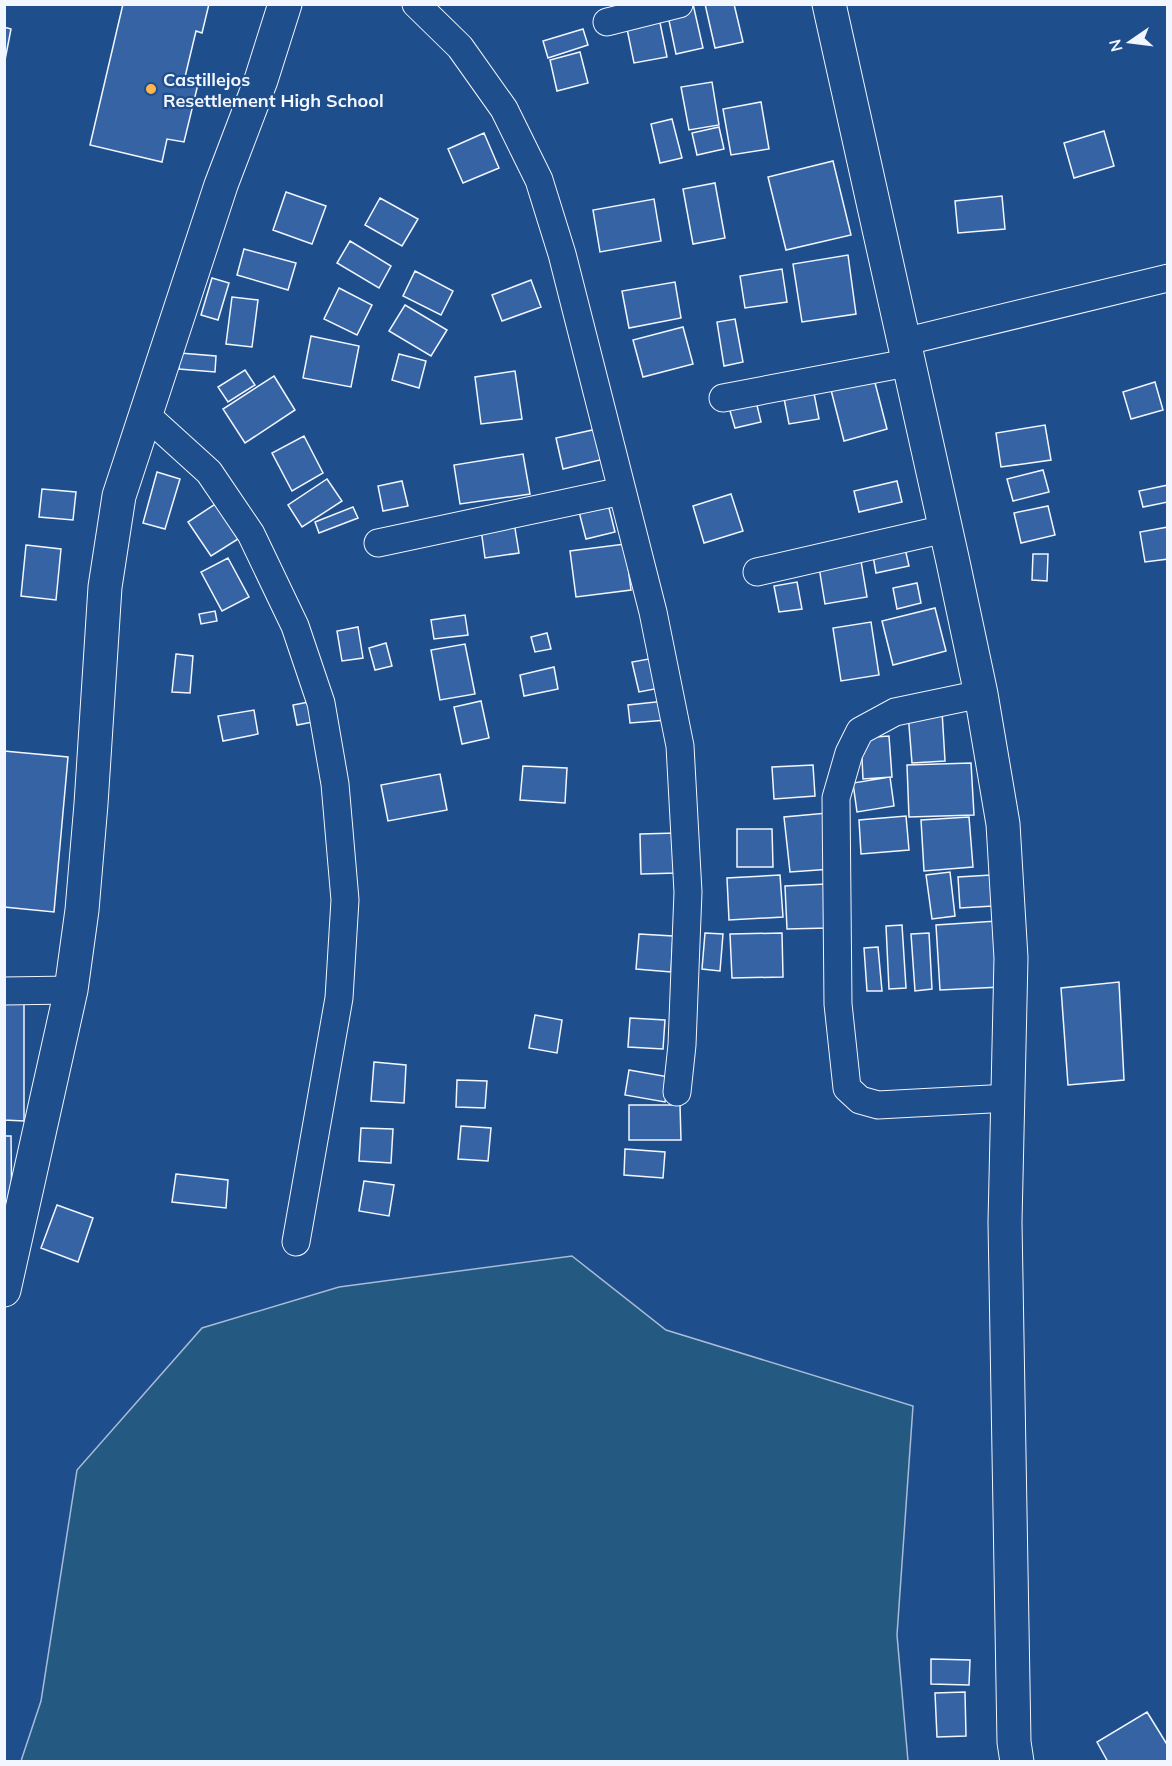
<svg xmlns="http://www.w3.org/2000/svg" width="1172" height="1766" font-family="Mulish,sans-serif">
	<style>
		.green { fill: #245a82; stroke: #a8bbd7; stroke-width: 1.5 }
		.building { fill: #3563a3; stroke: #f2f6ff; stroke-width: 1.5 }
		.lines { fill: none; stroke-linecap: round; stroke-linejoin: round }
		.street-casing { stroke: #f2f6ff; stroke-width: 29 }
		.secondary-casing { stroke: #f2f6ff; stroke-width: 35 }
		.street { stroke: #1f4e8c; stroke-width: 27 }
		.secondary { stroke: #1f4e8c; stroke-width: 33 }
		.poi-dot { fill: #ffb74d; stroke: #1f4e8c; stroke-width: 2 }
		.labels { text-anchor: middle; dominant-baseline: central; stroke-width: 4.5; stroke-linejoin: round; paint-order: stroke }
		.poi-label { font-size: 18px; font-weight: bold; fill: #f2f6ff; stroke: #1f4e8c; text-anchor: start }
	</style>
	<rect width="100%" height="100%" fill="#1f4e8c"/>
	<!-- green -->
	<path class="green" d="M572 1256 666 1330 913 1406 897 1635 908 1761H21L41 1701 77 1470 202 1328 339 1287Z"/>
	<!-- building -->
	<path class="building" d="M123 4H209L202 33 196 31 185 77 199 80 184 142 167 139 162 162 90 145Z
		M693 4 703 48 676 54 667 11Z
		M705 4H734L743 42 715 48Z
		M658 13 667 57 634 63 625 19Z
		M4 27 11 29 4 65Z
		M583 29 588 45 548 58 543 41Z
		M580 52 588 83 557 91 550 60Z
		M712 82 719 125 689 130 681 87Z
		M761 102 769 149 731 155 723 109Z
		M672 119 682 158 660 163 651 124Z
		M719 127 724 149 697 155 692 133Z
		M1104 131 1114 166 1074 178 1064 143Z
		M484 133 499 168 463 183 448 149Z
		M833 161 851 235 786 250 768 177Z
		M715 183 725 238 693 244 683 189Z
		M286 192 326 206 312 244 273 230Z
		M1002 196 1005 229 958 233 955 201Z
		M380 198 418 219 402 246 365 225Z
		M654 199 661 241 600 252 593 210Z
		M350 241 391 266 379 288 337 263Z
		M244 249 296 263 288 290 237 275Z
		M848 255 856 314 802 322 793 264Z
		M782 269 787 302 745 308 740 276Z
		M415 271 453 291 441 315 403 296Z
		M212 278 229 283 218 320 201 315Z
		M531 280 541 307 502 321 492 295Z
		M675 282 681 318 629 328 622 291Z
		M339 288 372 305 357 335 324 319Z
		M232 297 258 300 252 347 226 344Z
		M405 305 447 330 431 356 389 331Z
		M735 319 743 362 724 366 717 322Z
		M683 327 693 364 643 377 633 340Z
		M311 336 359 346 351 387 303 378Z
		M180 353 216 356 215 372 179 369Z
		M399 354 426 361 419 388 392 380Z
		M245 370 255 385 228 402 218 387Z
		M515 371 522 419 481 424 475 377Z
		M873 375 887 429 844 441 830 386Z
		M274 376 295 410 245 443 223 409Z
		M1155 382 1163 410 1131 419 1123 392Z
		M812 383 819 419 789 424 782 388Z
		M755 397 761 422 735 428 728 404Z
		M1045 425 1051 460 1001 467 996 433Z
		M597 429 604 459 563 469 556 438Z
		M304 436 323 473 292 491 272 453Z
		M523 454 530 494 460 504 454 465Z
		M1043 470 1049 492 1013 501 1007 479Z
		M157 472 180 479 165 529 143 523Z
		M327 479 342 501 302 527 288 505Z
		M402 481 408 506 383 511 378 486Z
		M897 481 902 502 859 512 854 491Z
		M1168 485V502L1143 507 1139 491Z
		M42 489 76 492 73 520 39 517Z
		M731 494 743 531 704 543 693 506Z
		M606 496 615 532 586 539 577 504Z
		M223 499 246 534 211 556 188 522Z
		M1048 506 1055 535 1021 543 1014 513Z
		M353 507 358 518 319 533 315 522Z
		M513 516 519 553 485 558 480 522Z
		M1168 527V559L1145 562 1140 532Z
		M625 544 631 590 576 597 570 551Z
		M904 544 909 566 876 573 872 550Z
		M26 545 61 549 56 600 21 596Z
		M1033 554H1048L1047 581 1032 580Z
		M860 555 867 597 825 604 818 561Z
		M228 558 249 597 222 611 201 572Z
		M797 582 802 609 779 612 774 586Z
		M917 583 921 603 897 609 893 588Z
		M935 608 946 651 893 665 882 621Z
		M215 611 217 621 201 624 199 614Z
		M465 615 468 635 434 639 431 620Z
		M871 622 879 675 841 681 833 628Z
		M358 627 363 658 342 661 337 631Z
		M547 633 551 649 535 652 531 637Z
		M386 643 392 666 375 670 369 648Z
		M465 644 475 694 440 700 431 650Z
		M176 654 193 656 190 693 172 692Z
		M654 658 660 688 639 692 632 662Z
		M554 667 558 689 524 696 520 675Z
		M314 701 318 721 297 725 293 705Z
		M481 701 489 738 462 744 454 707Z
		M665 701 667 720 630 723 628 705Z
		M254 710 258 734 223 741 218 716Z
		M942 711 945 761 912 763 908 713Z
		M889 736 892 777 863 779 861 738Z
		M4 751 68 757 54 912 4 907Z
		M971 763 974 815 909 817 907 765Z
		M813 765 815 796 774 799 772 767Z
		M523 766 567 768 565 803 520 800Z
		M440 774 447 810 388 821 381 785Z
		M890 777 894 806 857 812 853 783Z
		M827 813 832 869 790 872 784 817Z
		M906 816 909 850 861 854 859 820Z
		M969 817 973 867 924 871 921 820Z
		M737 829H772L773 867H737Z
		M676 833 677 873 641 874 640 834Z
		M950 872 955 916 932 919 926 875Z
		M780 875 783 917 729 920 727 878Z
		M991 875 993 906 960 908 958 877Z
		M826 884 828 928 787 929 785 886Z
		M997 921 1001 987 940 990 936 925Z
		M902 925 906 988 889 989 886 926Z
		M705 933 723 934 720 971 702 969Z
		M782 933 783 977 732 978 730 934Z
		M929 933 932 989 915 991 911 934Z
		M639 934 673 936 671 972 636 969Z
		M878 947 882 991H867L864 948Z
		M1119 982 1124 1080 1068 1085 1061 988Z
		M4 997H24V1121L4 1120Z
		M535 1015 562 1020 557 1053 529 1048Z
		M630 1018 665 1020 663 1049 628 1047Z
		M374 1062 406 1065 404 1103 371 1101Z
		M629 1070 669 1077 665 1102 625 1095Z
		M457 1080 487 1081 485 1108 456 1107Z
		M629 1105H680L681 1140H629Z
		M461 1126 491 1128 488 1161 458 1159Z
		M361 1128 393 1129 391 1163 359 1161Z
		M4 1136H11L12 1225H4Z
		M625 1149 665 1152 663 1178 624 1175Z
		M176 1174 228 1180 226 1208 172 1202Z
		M364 1181 394 1185 389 1216 359 1211Z
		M57 1205 93 1218 78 1262 41 1248Z
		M931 1659 970 1660 969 1685 931 1684Z
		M965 1692 966 1736 937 1737 935 1693Z
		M1147 1712 1168 1746V1762H1108L1097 1742Z"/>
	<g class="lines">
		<!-- street casing -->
		<g class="street-casing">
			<path id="street" d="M416 4 460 47 504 109 539 180 562 254 653 612 680 746 688 892 682 1045 677 1092
				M607 22 679 4
				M903 342 1168 278
				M723 398 907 363
				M145 414 209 472 251 534 295 626 321 703 335 784 345 900 339 998 296 1242
				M378 543 622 491
				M757 572 945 529
				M981 694 895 712 860 731 849 753 836 798 838 1004 847 1088 860 1100 878 1105 1009 1098
				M4 991 71 990"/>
		</g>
		<!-- secondary casing -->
		<g class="secondary-casing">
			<path id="secondary" d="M829 4 953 562 981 694 1003 824 1011 958 1005 1222 1014 1742 1017 1762
				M4 1290 71 990 82 910 91 804 105 587 119 496 221 185 261 80 285 4"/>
		</g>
		<!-- street -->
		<use href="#street" class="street"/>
		<!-- secondary -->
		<use href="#secondary" class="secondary"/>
	</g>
	<!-- markers -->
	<circle class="poi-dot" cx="151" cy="89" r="6"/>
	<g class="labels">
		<!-- poi labels -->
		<g class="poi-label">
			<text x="163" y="79">Castillejos<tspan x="163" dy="21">Resettlement High School</tspan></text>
		</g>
	</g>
	<!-- border -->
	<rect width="1172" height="1766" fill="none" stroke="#f2f6ff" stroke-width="12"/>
	<!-- north arrow -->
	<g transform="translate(1130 42) rotate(256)" stroke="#1f4e8c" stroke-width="4.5" paint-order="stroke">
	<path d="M0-4.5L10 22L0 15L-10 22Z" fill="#f2f6ff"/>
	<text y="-9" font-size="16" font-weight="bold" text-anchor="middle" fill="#f2f6ff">N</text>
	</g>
</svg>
